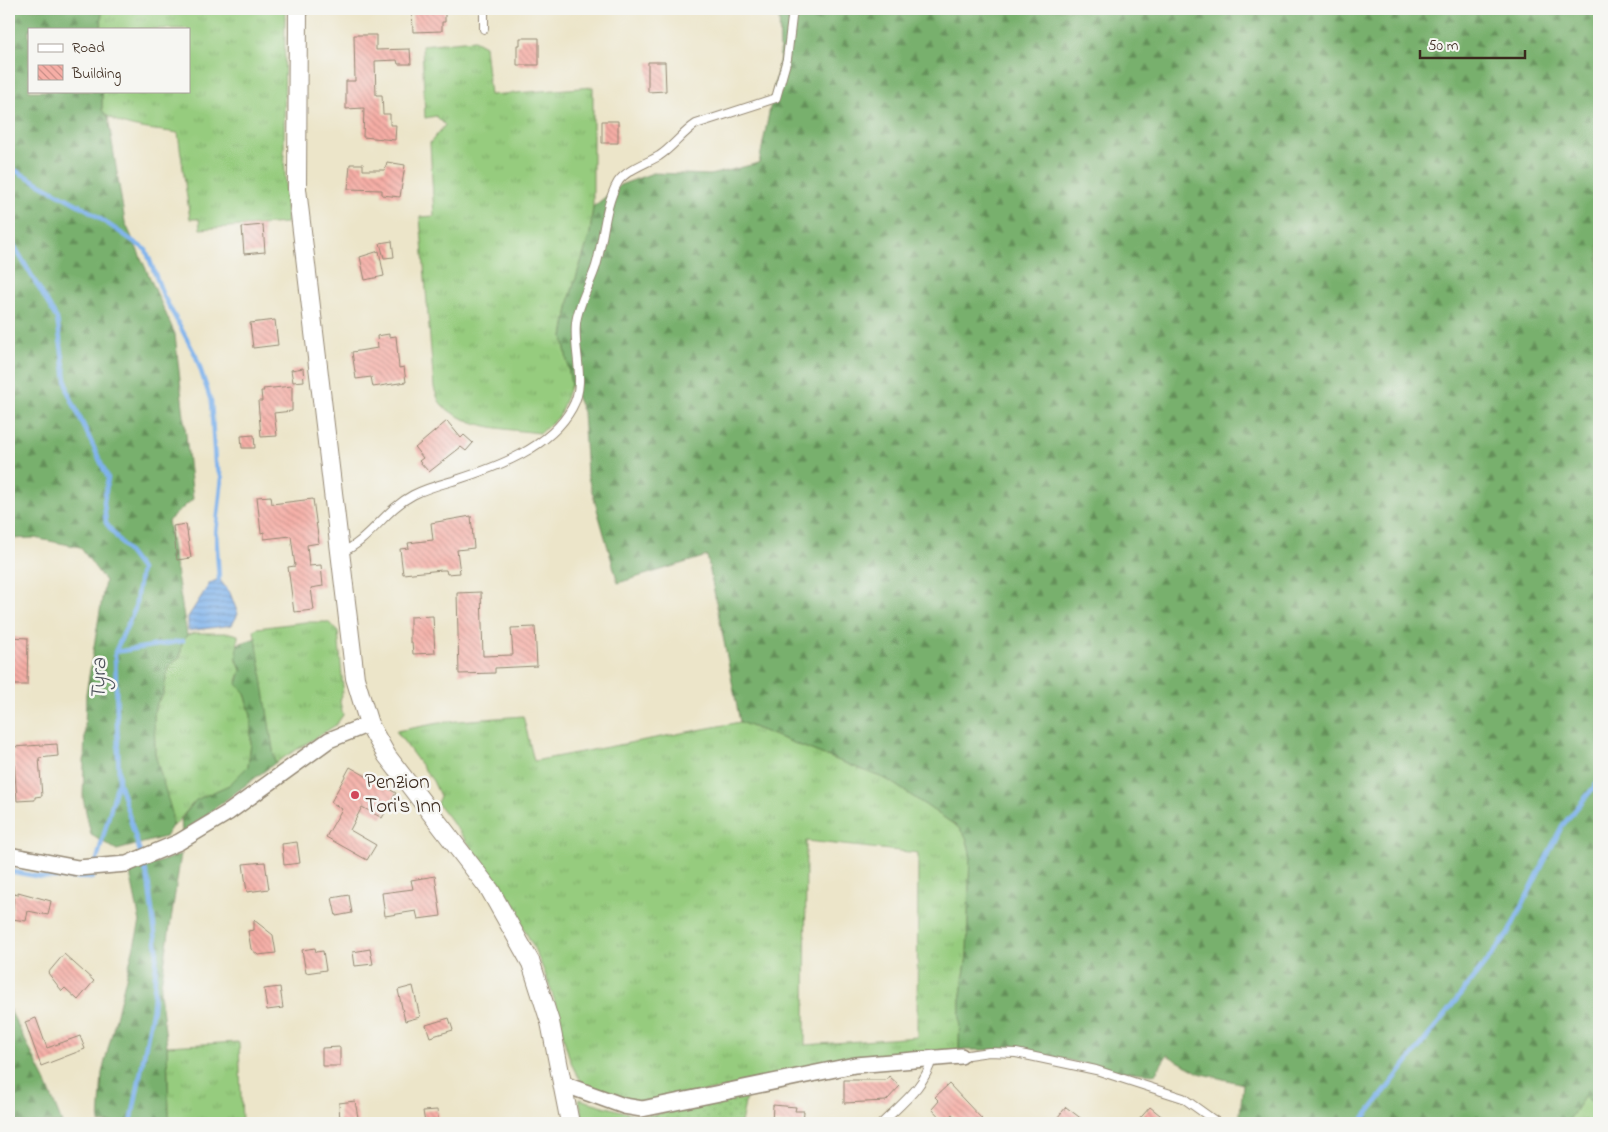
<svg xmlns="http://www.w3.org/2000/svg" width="1608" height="1132" font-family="'Indie Flower',sans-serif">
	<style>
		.grass { fill: url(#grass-tufts); stroke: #687b4e; fill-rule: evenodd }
		.forest { fill: url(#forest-firs); stroke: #5a6d46 }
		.park { fill: url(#park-dots); stroke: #687b4e }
		.water { fill: url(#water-rules); stroke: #5c6e85 }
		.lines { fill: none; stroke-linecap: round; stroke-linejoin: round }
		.stream { stroke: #7eb2ec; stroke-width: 4.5 }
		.building { fill: url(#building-back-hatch) }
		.service-casing { stroke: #948874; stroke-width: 10 }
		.minor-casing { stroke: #948874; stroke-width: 18 }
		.tertiary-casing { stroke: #948874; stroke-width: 20 }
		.service { stroke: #fff; stroke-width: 8 }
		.minor { stroke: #fff; stroke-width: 15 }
		.tertiary { stroke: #fff; stroke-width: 18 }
		.poi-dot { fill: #d1495b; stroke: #f6f6f2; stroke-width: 2 }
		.labels { text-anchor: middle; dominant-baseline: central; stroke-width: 5; stroke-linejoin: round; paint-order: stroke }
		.poi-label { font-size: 21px; fill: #3b2a1e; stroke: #f6f6f2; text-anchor: start }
		.water-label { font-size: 22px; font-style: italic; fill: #4f535c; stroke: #f6f6f2 }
	</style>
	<defs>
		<pattern id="grass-tufts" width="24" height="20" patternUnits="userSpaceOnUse" patternTransform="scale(1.25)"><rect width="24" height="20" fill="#96cc7e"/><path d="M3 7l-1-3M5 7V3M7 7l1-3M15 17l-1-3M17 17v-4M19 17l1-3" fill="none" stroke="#82af6c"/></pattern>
		<pattern id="forest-firs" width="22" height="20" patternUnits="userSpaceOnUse" patternTransform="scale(1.25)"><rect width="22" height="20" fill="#78b06d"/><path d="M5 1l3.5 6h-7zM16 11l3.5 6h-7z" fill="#648f59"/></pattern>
		<pattern id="park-dots" width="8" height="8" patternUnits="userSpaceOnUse" patternTransform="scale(1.25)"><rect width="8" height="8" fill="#96cc7e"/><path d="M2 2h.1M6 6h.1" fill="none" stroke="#82af6c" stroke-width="1.8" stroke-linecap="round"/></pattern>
		<pattern id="water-rules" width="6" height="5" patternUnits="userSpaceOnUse" patternTransform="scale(1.25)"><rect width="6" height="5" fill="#7eb2ec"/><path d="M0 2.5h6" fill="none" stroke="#6891bf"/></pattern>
		<pattern id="building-back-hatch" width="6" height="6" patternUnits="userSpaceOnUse" patternTransform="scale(1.25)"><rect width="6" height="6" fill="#f6aea6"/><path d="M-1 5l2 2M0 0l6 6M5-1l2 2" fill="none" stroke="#c88e87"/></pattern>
	</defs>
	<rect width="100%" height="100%" fill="#f6f6f2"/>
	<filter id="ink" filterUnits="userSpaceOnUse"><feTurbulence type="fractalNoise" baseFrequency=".02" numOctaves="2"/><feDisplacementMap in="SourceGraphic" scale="10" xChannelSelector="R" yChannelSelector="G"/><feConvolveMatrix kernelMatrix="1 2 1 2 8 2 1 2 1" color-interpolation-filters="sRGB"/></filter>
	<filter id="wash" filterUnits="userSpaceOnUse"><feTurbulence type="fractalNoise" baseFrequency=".0096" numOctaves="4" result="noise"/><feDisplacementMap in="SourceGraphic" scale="20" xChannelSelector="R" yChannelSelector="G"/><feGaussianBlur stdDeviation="1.12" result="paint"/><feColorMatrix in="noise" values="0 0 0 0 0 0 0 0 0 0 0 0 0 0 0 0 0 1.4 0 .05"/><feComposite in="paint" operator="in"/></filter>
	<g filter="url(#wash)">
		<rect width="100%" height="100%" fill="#ece5c9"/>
		<!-- grass -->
		<path class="grass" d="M102 9H285L284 151 287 223 200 229 199 219H190L178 133C154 129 119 129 102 111V91H189V29H101Z
			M474 40 485 46 490 95 593 87V207L590 234 570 297 563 336 571 384 559 417 540 433C508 429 468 429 442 405 438 401 436 393 434 388L420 217 434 216 430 143 445 125 436 116 425 118 422 45Z
			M305 622H328L338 631 343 687 340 702 343 715 336 725 275 763 254 631 257 628Z
			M195 633H230L238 635 237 661 241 670 237 681 245 693 251 715V744L248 766 229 785 196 800 173 827 155 754 154 712 156 704 163 695 168 667 180 657 182 643 187 635Z
			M523 716 534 761 740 722 888 780 958 827 966 837 970 852 967 956 960 1001 959 1050 646 1101C629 1100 597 1095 584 1084 567 1068 561 1021 554 999 531 925 484 863 437 803L440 796 433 781 396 731 445 722ZM806 841 918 853 917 1037 805 1045Z
			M239 1042 242 1123H180L169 1117 167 1046Z
			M1599 1094V1123H1567L1584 1097 1593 1102Z
			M579 1099 639 1116 658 1114 646 1123H584Z"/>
		<!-- forest -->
		<path class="forest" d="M9 9H102L101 29H29V91H102V110L108 117 125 222 175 334 193 499 168 521 187 635 182 643 180 657 168 667 163 695 156 704 154 712 155 754 172 813V826L165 837 117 850 91 835 83 798 86 694 105 581 80 547 34 538 9 539Z
			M779 9H1599V1094L1593 1102 1584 1097 1567 1123H1239L1243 1084 1199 1073 1167 1055 1155 1074 1116 1071 1023 1050H959L960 1001 967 956 970 852 966 837 958 827 888 780 740 722 707 556 618 583 587 474 583 412 571 384 563 337 570 297 590 234 593 207 620 185 653 173 710 175 759 163 780 58Z
			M256 638 275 763 182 833 181 819 196 800 229 785 248 766 251 744V715L245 693 237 684 241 670C237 661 235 654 238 644Z
			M181 854 160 992 167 1046 169 1117 180 1123H99L102 1073 140 922 130 873Z
			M9 1008 45 1080 62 1123H10Z"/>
		<!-- park -->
		<path class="park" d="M747 1093 741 1123H646L658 1114Z"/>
		<!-- water -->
		<path class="water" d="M219 579 230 593 238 614 232 625 188 631V617L210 583Z"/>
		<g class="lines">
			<!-- stream -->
			<path class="stream" d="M9 167 86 209 146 250 163 295 196 356 211 401 215 463 222 478 216 533 219 579
				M9 237 57 319 68 392 108 478 104 502 106 523 141 569 135 609 115 652 119 782 148 879 157 949 153 1008 131 1123
				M115 652 183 641
				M9 871 41 877 92 878 118 782
				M1360 1123 1508 934 1562 826 1599 781"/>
		</g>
		<g id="blocks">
			<!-- building -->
			<path class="building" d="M412 9 445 10V22H442V31L413 32Z
				M354 35H376V50L410 49 411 64H398L397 60 375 61 376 95H382L383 114H390V125H396L395 140 363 137 364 108 346 109V81H355Z
				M520 38H539V65H517V45H520Z
				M648 62H665L666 91 648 92Z
				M602 121H618V143H602Z
				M387 162 405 165 400 197 382 195V190L348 189 350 164H363V170H385Z
				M263 225 265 252 244 254 242 227Z
				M392 241 394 257 384 258 380 243Z
				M379 251 384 276 365 280 360 257Z
				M275 320 278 345 253 348 250 323Z
				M389 334V337L396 336 399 368 404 367 406 382 373 387 371 377 356 379 352 352 378 348 377 336Z
				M303 368 304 381 293 382 291 370Z
				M292 386V411L274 413 277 436 261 437 258 401H262L261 391H264L263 389Z
				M447 421 461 438 464 435 473 443 466 451 461 447 429 472 419 461 423 458 415 448Z
				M254 435 255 448H242L241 436Z
				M271 496 272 504 313 499 319 543 307 545 309 566 321 565 323 586 311 588 314 610 294 612 288 567 295 566 291 536 264 539V532L261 533 257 497Z
				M471 516 474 548 457 550 460 573 447 574 446 570H442L403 574 400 549 409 548 408 543 433 540 431 523Z
				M186 524 191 558 177 560 173 526Z
				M481 592 483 656 513 655 511 628 535 627 537 666 495 668V673L459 674 457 593Z
				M433 616 435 653 413 654 412 642H410V617Z
				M9 637 28 638 27 685H9Z
				M57 744 58 756 39 758 42 796 35 797V800L17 801 13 747Z
				M350 767 396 793 382 818 362 807 350 830 376 845 367 860 326 837 342 809 331 802Z
				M297 842 300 863 284 865 282 844Z
				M265 862 269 889 247 892 243 864Z
				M435 876 441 916 418 919 416 911 385 916 382 893 413 889 411 880Z
				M18 892 51 901 48 915 28 911 26 921 12 919 14 894 18 895Z
				M349 895 352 913 336 916 332 898Z
				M254 920 273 935 276 953 258 955 251 949 248 931 254 930Z
				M315 948 316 952 323 951 326 970 306 973 302 950Z
				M370 949 373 964 355 966 353 952Z
				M64 954 94 981 78 1000 65 988 62 991 48 973Z
				M413 986 420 1017 405 1021 398 990Z
				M280 987 283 1008 267 1010 264 989Z
				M36 1018 47 1048 80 1036 85 1049 41 1066 25 1022Z
				M449 1018 453 1030 430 1037 426 1025Z
				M340 1047V1066H322V1048Z
				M889 1076 900 1086 886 1101 844 1103V1080H886Z
				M949 1084 982 1119H977L978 1123H966V1120H958L952 1114 944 1122 932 1109 939 1101 935 1097Z
				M355 1101 359 1123H340L339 1103Z
				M773 1105 796 1107 795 1111H804L803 1123H772Z
				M1066 1107 1087 1123H1053Z
				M1150 1107 1170 1123H1136Z
				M437 1110 439 1123H425L423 1111Z"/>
		</g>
	</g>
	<g filter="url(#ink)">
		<use href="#blocks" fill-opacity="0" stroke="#948874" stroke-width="1"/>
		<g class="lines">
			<!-- service casing -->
			<g class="service-casing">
				<path id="service" d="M484 29V9
					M340 553C370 541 384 510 413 495 426 488 442 484 456 480 497 467 550 448 572 408 587 382 573 352 576 323 578 304 590 285 596 266 604 239 604 206 618 182 626 170 647 163 659 156 673 147 682 133 696 124L776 98 787 59 793 9
					M961 1056 989 1052 1016 1053 1096 1070 1183 1098 1218 1123
					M882 1123C901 1104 926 1086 932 1058"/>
			</g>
			<!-- minor casing -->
			<g class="minor-casing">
				<path id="minor" d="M9 855 78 868 127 864 179 842 229 812 329 740 369 724
					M563 1084 624 1106 642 1109 855 1065 961 1056"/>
			</g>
			<!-- tertiary casing -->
			<g class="tertiary-casing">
				<path id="tertiary" d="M298 9 297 189 355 678 369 724 387 756 490 890 531 963 550 1022 570 1123"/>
			</g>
			<!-- service -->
			<use href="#service" class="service"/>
			<!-- minor -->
			<use href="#minor" class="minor"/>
			<!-- tertiary -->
			<use href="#tertiary" class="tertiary"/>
		</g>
	</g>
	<!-- markers -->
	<circle class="poi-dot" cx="355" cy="795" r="5"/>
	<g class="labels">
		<!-- poi labels -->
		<g class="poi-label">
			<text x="365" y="783">Penzion<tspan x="365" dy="24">Tori's Inn</tspan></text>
		</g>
		<!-- water labels -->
		<g class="water-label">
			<text transform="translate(100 679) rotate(-89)">Tyra</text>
		</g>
	</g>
	<!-- margin -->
	<rect width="1608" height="1132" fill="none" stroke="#f6f6f2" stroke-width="30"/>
	<!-- legend -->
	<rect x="28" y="28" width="162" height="65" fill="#f6f6f2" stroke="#aba49d"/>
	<rect x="38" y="44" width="25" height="8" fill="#ffffff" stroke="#aba49d"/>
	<text x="72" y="52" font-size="15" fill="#3b2a1e">Road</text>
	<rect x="38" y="65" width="25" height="15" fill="url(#building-back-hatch)" stroke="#aba49d"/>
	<text x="72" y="78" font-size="15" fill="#3b2a1e">Building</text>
	<!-- scale -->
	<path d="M1420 50v8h105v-8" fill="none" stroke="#3b2a1e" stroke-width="2.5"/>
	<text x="1428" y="50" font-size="15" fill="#3b2a1e" stroke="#f6f6f2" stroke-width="4" paint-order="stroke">50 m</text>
</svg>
